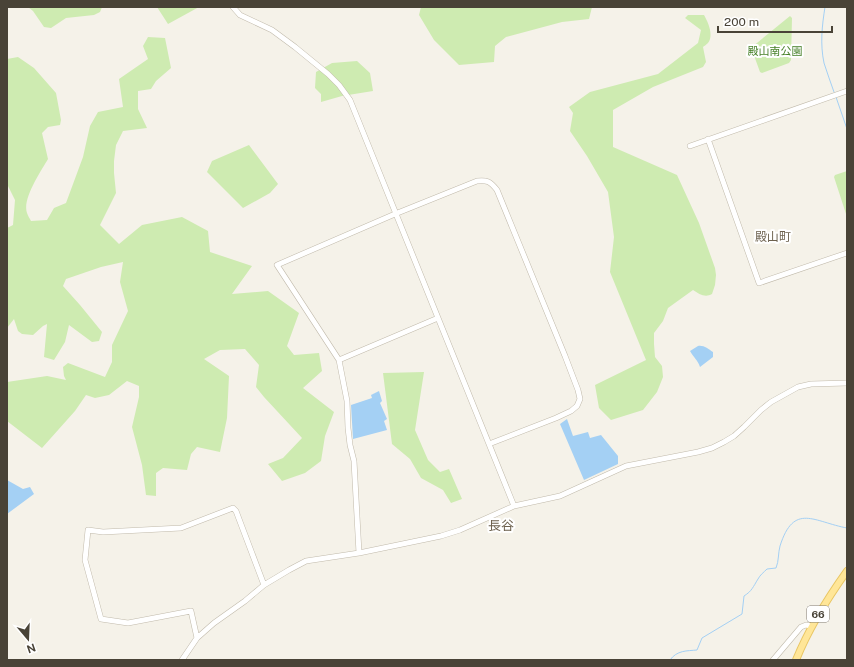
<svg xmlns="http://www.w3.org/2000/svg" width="854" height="667" font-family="'Public Sans','Noto Sans JP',sans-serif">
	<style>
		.green { fill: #ceebb1 }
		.water { fill: #a4d0f4 }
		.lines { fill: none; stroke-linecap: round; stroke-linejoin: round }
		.stream { stroke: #a4d0f4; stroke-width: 1 }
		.tertiary-casing { stroke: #c1baab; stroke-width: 6 }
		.primary-casing { stroke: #e9c663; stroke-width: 8 }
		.tertiary { stroke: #fff; stroke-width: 5 }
		.primary { stroke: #ffe698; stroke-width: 6 }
		.labels { text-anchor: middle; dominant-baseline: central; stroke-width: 4; stroke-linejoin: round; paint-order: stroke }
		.shield { fill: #fff; stroke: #807b73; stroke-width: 1 }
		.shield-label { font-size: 10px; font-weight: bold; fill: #494337 }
		.park-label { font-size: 11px; fill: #457f27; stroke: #fff }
		.neighbourhood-label { font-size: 12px; fill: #6d614e; stroke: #fff }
		.quarter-label { font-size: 13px; fill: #6d614e; stroke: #fff }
	</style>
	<rect width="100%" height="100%" fill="#f5f2e9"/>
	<!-- green -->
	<path class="green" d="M28 7H102L100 12 94 15 66 18 51 28 44 27 33 11Z
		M157 7H199L168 24Z
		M421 7H592L589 19 562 22 506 37 495 46 494 62 459 65 434 40 419 15Z
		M688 15H704C708 22 714 35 708 43 706 45 704 46 703 47L706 62 703 67 653 87 613 110V147L677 175 699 223 715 268 716 275 715 285 712 294C705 298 699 294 693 290L668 308 663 321 654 333V344L655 357 662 366 663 377 657 392 643 410 611 420 599 408 595 385 646 360 610 272 614 237 608 192 587 156 570 131 573 113 569 107 590 92 658 74 698 43 701 30 685 18Z
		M790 16 792 18 791 60 789 63 762 73 760 72 752 50V47Z
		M148 37 165 38 171 68 156 81 151 89 138 91V109L147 128 123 131 116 145 114 161V173L116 193 100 225 119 244 142 225 182 217 208 231 210 252 252 266 232 294 268 291 299 313 287 346 294 355 319 353 322 371 303 388 334 412 325 436 321 461 305 473 282 481 268 464 283 458 302 438 264 397 256 387 259 365 245 349 220 350 204 359 229 376 227 418 220 452 197 447 191 454 187 470 163 468 156 473V496L146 495 142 465 132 427 139 397V386L127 381 109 395 95 398 86 395 75 411 42 448 7 421V382L47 376 66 380 64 376 63 367 68 363 105 377 112 362V345L128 311 120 282 123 262 101 267 66 279 63 286 80 305 102 332 99 341 92 342 69 325 65 342 54 360 44 357 47 324 43 326 33 335 22 334 18 331 14 319 7 328V228L13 225 15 200 7 184V59L18 57 34 68 56 93 61 120 60 125 48 127 42 133 48 159C41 171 22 199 27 213 28 216 30 219 31 221L47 220 54 208 66 203 83 157 90 126 98 112 123 107 119 79 148 59 143 46Z
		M357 61 370 73 373 91 342 96 321 102V94L315 88 316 72 332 63Z
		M249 145 278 184 270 193 243 208 207 172 212 161Z
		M847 171V217L834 177 835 175Z
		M424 372 415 430 428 460 440 472 449 469 462 499 451 503 443 490 421 478 410 459 392 444 383 373Z"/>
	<!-- water -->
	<path class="water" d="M698 346C704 345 708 349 713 352V357L700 367C698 360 693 357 690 351Z
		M379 391 382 401 380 403 387 419 384 421 387 430 353 439 351 405 372 398 371 395Z
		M567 419 573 436 588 432 590 438 601 435 618 456V464L584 480 560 424Z
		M7 480 23 489 30 487 34 494 7 514Z"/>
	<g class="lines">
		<!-- stream -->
		<path class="stream" d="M825 7C822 26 820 44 824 63 827 73 831 83 834 92
			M836 97 847 129
			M670 660C677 650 687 651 697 650L702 638 742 614 744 596C752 591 753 587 758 579 760 575 764 572 767 569L776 568C779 561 778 553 780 546 794 502 814 522 847 528"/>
		<!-- tertiary casing -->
		<g class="tertiary-casing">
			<path id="tertiary" d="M233 7 240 15 272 30 295 47 328 74 339 85 350 100 514 506
				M708 139 759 283 847 253
				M690 146 847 91
				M339 360 438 318
				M359 553 354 461 350 445 348 428 347 401 339 360 277 265 395 214 477 181C487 180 490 181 497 190L565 356 578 390 580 399 577 406 571 411 556 418 489 444
				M197 638 191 611 128 623 101 619 85 560 88 530 103 532 181 528 233 508 236 511 264 585
				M182 660 197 638 214 623 245 601 264 585 289 570 306 561 359 553 441 536 460 530 514 506 560 496 626 466 698 452 712 448 724 442 734 436 744 427 761 410 771 402 798 387 811 384 847 383
				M773 660 801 627 806 625 811 626"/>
		</g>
		<!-- primary casing -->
		<g class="primary-casing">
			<path id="primary" d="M796 660C809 628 827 599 847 571"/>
		</g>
		<!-- tertiary -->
		<use href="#tertiary" class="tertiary"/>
		<!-- primary -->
		<use href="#primary" class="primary"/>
	</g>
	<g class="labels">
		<!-- shield labels -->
		<rect class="shield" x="807" y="606" width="22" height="16" rx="3"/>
		<g class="shield-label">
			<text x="818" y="614">66</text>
		</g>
		<!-- park labels -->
		<g class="park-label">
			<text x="775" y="51">殿山南公園</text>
		</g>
		<!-- neighbourhood labels -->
		<g class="neighbourhood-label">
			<text x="773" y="237">殿山町</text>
		</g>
		<!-- quarter labels -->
		<g class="quarter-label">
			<text x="501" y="525">長谷</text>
		</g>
	</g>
	<!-- border -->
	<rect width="854" height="667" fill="none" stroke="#494337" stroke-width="16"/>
	<!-- north arrow -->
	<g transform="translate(28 639) rotate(161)" stroke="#ffffff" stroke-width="3" paint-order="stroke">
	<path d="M0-3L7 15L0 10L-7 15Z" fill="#494337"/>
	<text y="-6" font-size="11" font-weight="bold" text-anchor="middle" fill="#494337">N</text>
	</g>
	<!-- scale -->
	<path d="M718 26v6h114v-6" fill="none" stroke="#494337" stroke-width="2"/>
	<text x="724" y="26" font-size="12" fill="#494337" stroke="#ffffff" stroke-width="3" paint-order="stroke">200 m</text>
</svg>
